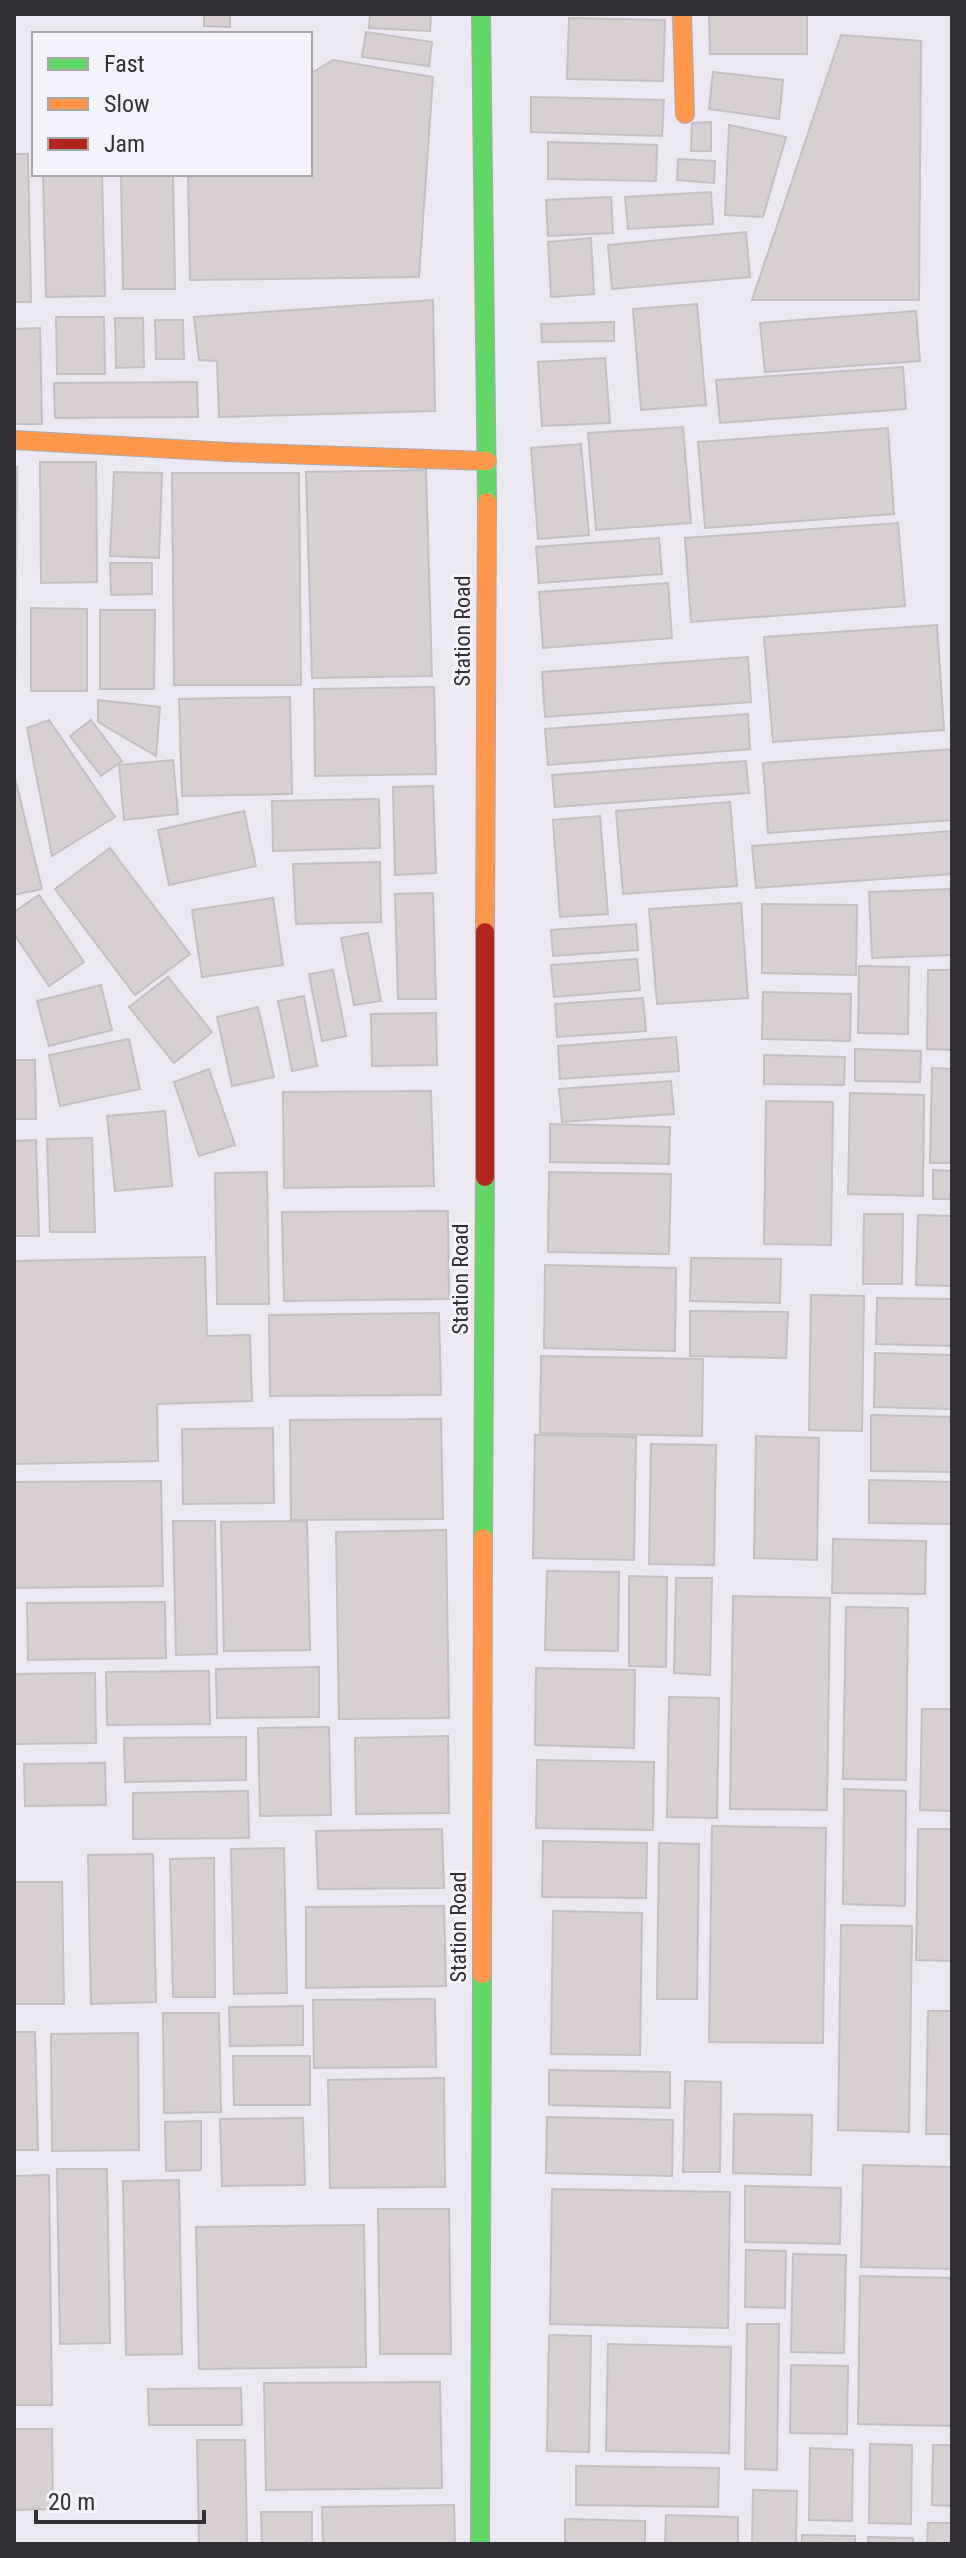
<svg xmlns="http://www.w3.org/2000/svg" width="966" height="2558" font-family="'Roboto Condensed',sans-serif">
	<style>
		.building { fill: #d8cfd2; stroke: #c4bfc3; stroke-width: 2 }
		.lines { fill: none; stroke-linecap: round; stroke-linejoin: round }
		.fast-casing { stroke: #aaa8ae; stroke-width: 20 }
		.slow-casing { stroke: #aaa8ae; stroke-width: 20 }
		.jam-casing { stroke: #aaa8ae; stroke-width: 20 }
		.fast { stroke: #63d668; stroke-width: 18 }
		.slow { stroke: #ff974d; stroke-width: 18 }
		.jam { stroke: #b3261e; stroke-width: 18 }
		.labels { text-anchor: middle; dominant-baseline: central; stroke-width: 6; stroke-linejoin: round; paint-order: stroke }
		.street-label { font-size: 22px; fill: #323036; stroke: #f6f3fd }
	</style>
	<rect width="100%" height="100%" fill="#ebe8f1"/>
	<!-- building -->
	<path class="building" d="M204 14H230V27L204 26Z
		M370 14H431L430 31 369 28Z
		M709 14H807V54H710Z
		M569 18 665 20 663 81 567 79Z
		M366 32 432 42 429 66 362 57Z
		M841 35 921 41 919 300H752Z
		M333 60 433 77 419 277 190 280 188 174H310V74Z
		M713 72 783 80 779 119 709 109Z
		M531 97 664 100 662 136 531 132Z
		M711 122V151H691L692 123Z
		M729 125 786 137 763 217 725 215Z
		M548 142 657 145 656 181 548 179Z
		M14 154H28L31 302H14Z
		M678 159 715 161 714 183 677 180Z
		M43 174H102L105 296 46 297Z
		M121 174H173L175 289H123Z
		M711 192 713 224 628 229 625 197Z
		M611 197 613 233 548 236 546 200Z
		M746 232 750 277 612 289 608 245Z
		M591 238 594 294 551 297 548 242Z
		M433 300 435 411 219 417 217 361 199 360 194 317Z
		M697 304 706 405 641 410 633 309Z
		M916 311 920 361 765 372 760 323Z
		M56 317H104L105 374H57Z
		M115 318H143L144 367 116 368Z
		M155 320H183L184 359H156Z
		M614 322V341L542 342 541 324Z
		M40 328 42 424H14V329Z
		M605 358 610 423 542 426 538 362Z
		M903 367 906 409 720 423 716 380Z
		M197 382 198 417 55 418 54 383Z
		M683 427 691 523 596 530 588 433Z
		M888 428 894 514 705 528 698 442Z
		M581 444 589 535 538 539 531 448Z
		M40 462H96L97 582 41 583Z
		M14 467H17L15 690H14Z
		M426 470 432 676 312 678 306 472Z
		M114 472 162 473 159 558 110 556Z
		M172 473H299L301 685H174Z
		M898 523 905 606 691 622 685 538Z
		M659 538 662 574 539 583 536 547Z
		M110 563H152V594L111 595Z
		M668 583 672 638 543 648 539 592Z
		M31 608 87 609V691H31Z
		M100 610H155L154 689H100Z
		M937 625 944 730 773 742 764 637Z
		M748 657 751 702 545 717 542 672Z
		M434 687 436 774 315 776 314 689Z
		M290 697 292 794 182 796 179 699Z
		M98 700 160 707 156 756 98 722Z
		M748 714 750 749 548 765 545 729Z
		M49 720 115 817 52 856 27 728Z
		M91 720 122 761 101 776 70 736Z
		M952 749V820L768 833 763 763Z
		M173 760 178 814 124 820 119 765Z
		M746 761 749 793 555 807 552 775Z
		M14 774 42 889 14 895Z
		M433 786 436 873 395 875 393 787Z
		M379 799 380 848 273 851 272 801Z
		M730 802 737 886 623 894 616 811Z
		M244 811 256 866 169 885 158 830Z
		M600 816 608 914 560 917 553 820Z
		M952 831V874L756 888 752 846Z
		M110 848 190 954 135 995 55 889Z
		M380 862 381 922 296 924 293 864Z
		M952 889V955L872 958 869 892Z
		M433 893 436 999H398L395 894Z
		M39 895 84 962 49 986 14 934V912Z
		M273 898 283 965 202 977 192 910Z
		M741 903 748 998 657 1004 649 909Z
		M762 904 857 905 856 975 762 973Z
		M636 924 638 950 553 956 551 930Z
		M368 933 381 1001 354 1005 341 938Z
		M637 959 640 990 554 997 551 965Z
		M859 966 909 967 908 1034 858 1033Z
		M333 970 346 1036 322 1041 309 974Z
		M928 970H952V1050L927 1049Z
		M168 977 212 1032 174 1063 129 1007Z
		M101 985 112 1030 49 1046 37 1001Z
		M763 992 851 994 850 1041 762 1039Z
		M304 996 317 1066 292 1071 278 1001Z
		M643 998 646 1031 557 1037 555 1004Z
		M258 1007 274 1077 232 1086 217 1017Z
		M436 1013 437 1065 372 1066 371 1014Z
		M676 1037 679 1071 560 1079 558 1046Z
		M129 1039 140 1089 60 1106 49 1055Z
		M855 1049 921 1051 920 1082 855 1081Z
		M764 1055 845 1057 844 1085 764 1084Z
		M14 1060H35L36 1119H14Z
		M932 1068 952 1069V1163H930Z
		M209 1069 235 1145 199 1156 174 1082Z
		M671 1081 674 1114 562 1122 559 1089Z
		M431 1091 434 1186 284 1188 283 1092Z
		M850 1093 924 1095 923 1196 848 1194Z
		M766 1101 833 1102 831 1245 764 1244Z
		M165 1111 172 1186 115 1191 107 1116Z
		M550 1124 670 1127 669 1164 550 1162Z
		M92 1138 95 1232H50L47 1139Z
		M36 1140 39 1236H14V1141Z
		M933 1170 952 1171V1199H933Z
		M267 1172 269 1304H217L215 1173Z
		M549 1172 671 1174 669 1254 548 1252Z
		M448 1211 449 1299 284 1301 282 1212Z
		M864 1214H903L902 1284H863Z
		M918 1215 952 1216V1286L916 1285Z
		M205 1257 207 1336 250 1335 252 1401 157 1404 158 1461 14 1464V1261Z
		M691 1258 781 1259 780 1303 690 1301Z
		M545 1265 676 1268 675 1351 544 1348Z
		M811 1295 864 1296 862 1431 809 1430Z
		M877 1298 952 1299V1346L876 1344Z
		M690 1311 788 1312 786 1358 690 1356Z
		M439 1313 441 1395 270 1396 269 1315Z
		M875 1353 952 1355V1409L874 1407Z
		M541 1356 703 1359 702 1436 540 1433Z
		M871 1415 952 1417V1472L871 1471Z
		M441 1419 443 1519 291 1520 290 1420Z
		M273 1428 274 1503 183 1504 182 1429Z
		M535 1435 636 1437 634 1560 533 1558Z
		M756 1436 819 1438 817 1560 754 1558Z
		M651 1444 716 1445 714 1565 649 1564Z
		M869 1480 952 1482V1524L869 1523Z
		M161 1481 163 1586 14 1588V1482Z
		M173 1521H215L217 1654 176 1655Z
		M307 1521 310 1650 224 1651 221 1522Z
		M446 1530 449 1718 339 1719 336 1532Z
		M833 1539 926 1541 925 1594 832 1593Z
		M547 1571 619 1572 618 1651 545 1650Z
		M629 1576 667 1577 666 1667 629 1666Z
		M676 1578H712L710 1675 674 1673Z
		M733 1596 830 1598 827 1810 730 1809Z
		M165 1602 166 1658 28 1660 27 1603Z
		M846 1607 908 1608 906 1780 843 1779Z
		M319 1667V1717L217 1718 216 1669Z
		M536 1668 635 1670 634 1748 535 1745Z
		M209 1671 210 1724 107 1725 106 1672Z
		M95 1673 96 1743 14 1744V1674Z
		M669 1697 719 1698 717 1818 667 1817Z
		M922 1709H952V1811L920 1810Z
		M329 1727 331 1815 260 1816 258 1728Z
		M448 1736 449 1813 356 1814 355 1738Z
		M246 1737V1780L125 1782 124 1738Z
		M537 1760 654 1762 653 1830 536 1828Z
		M105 1763 106 1805 25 1806 24 1764Z
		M844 1789 906 1791 905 1906 843 1904Z
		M248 1791 249 1838 133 1839V1793Z
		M712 1826 826 1828 823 2043 709 2042Z
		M442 1829 444 1888 318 1889 316 1831Z
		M918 1829H952V1961L916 1960Z
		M543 1841 647 1843 646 1898 542 1897Z
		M659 1843 699 1844 697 1999H657Z
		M284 1848 287 1993 234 1994 231 1849Z
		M153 1854 156 2002 91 2004 88 1855Z
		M214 1858 215 1997H173L170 1859Z
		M14 1882H62L64 2004H14Z
		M444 1906 446 1986 306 1988V1907Z
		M553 1911 642 1913 640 2055 551 2054Z
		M841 1925 912 1926 909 2132 838 2130Z
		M435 1999 436 2067 314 2068 313 2000Z
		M303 2006V2045L230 2046 229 2007Z
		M928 2011H952V2134H926Z
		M163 2013H219L221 2112 164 2113Z
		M14 2032H35L38 2150H14Z
		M138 2033 139 2150 52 2151 51 2034Z
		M233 2056H310V2105H234Z
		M549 2070 670 2072V2108L549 2105Z
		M444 2078 445 2187 330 2188 328 2080Z
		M685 2081 721 2082 720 2172H683Z
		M734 2114 812 2115 811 2175 733 2173Z
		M547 2117 673 2120 672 2176 546 2173Z
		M303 2118 305 2185 222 2186 220 2119Z
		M201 2121V2170L166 2171 165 2122Z
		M863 2165 952 2167V2269L861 2267Z
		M57 2169H107L110 2343 60 2344Z
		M49 2175 52 2405H14V2176Z
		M179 2180 182 2354 126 2355 123 2181Z
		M745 2186 841 2188 840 2244 745 2242Z
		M552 2189 730 2192 728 2328 550 2324Z
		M378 2209H449L451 2354H380Z
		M364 2225 366 2367 199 2369 196 2227Z
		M746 2250 786 2251 785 2308 745 2307Z
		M793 2254 846 2255 844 2353 791 2352Z
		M860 2276 952 2278V2426L858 2424Z
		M747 2324H779L777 2470 745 2469Z
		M549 2335 591 2336 589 2452 547 2451Z
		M608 2344 731 2347 729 2453 606 2451Z
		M791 2365 848 2366 847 2434 790 2433Z
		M440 2382 442 2488 266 2490 264 2383Z
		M241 2388 242 2425H149L148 2389Z
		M14 2429H52L53 2509 14 2510Z
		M197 2440H245L247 2544H199Z
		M870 2444 912 2445 911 2524 869 2523Z
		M933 2445H952V2506L932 2505Z
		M810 2448 853 2450 852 2521 809 2520Z
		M576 2466 719 2468 718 2507 576 2505Z
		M753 2490 797 2491 796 2544H752Z
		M454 2505 455 2544H323L322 2507Z
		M261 2512H312V2544H262Z
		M666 2515 738 2517V2544H665Z
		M565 2519 645 2521V2544H565Z
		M928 2523H952V2544H927Z
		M802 2535 855 2536V2544H802Z
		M868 2537 913 2538V2544H868Z"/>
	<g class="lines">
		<!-- fast casing -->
		<g class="fast-casing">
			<path id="fast" d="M481 14 487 502
				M483 1538 485 1177
				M480 2544 482 1974"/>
		</g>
		<!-- slow casing -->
		<g class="slow-casing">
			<path id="slow" d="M682 14 685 114
				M14 440 228 452 487 461
				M485 932 487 502
				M482 1974 483 1538"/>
		</g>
		<!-- jam casing -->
		<g class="jam-casing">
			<path id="jam" d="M485 1177V932"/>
		</g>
		<!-- fast -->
		<use href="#fast" class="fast"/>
		<!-- slow -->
		<use href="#slow" class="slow"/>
		<!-- jam -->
		<use href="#jam" class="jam"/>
	</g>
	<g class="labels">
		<!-- street labels -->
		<g class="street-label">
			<text transform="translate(462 631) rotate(-90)">Station Road</text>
			<text transform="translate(460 1279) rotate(-90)">Station Road</text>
			<text transform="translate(458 1927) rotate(-90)">Station Road</text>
		</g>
	</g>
	<!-- border -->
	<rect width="966" height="2558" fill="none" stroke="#323036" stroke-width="32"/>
	<!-- legend -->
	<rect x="32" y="32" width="280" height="144" fill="#f6f3fd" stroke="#a8a5ad" stroke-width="2"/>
	<rect x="48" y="58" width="40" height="12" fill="#63d668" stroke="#a8a5ad" stroke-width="2"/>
	<text x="104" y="72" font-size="24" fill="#323036">Fast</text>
	<rect x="48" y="98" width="40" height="12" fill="#ff974d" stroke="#a8a5ad" stroke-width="2"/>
	<text x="104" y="112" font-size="24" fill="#323036">Slow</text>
	<rect x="48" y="138" width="40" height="12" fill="#b3261e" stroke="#a8a5ad" stroke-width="2"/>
	<text x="104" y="152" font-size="24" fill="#323036">Jam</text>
	<!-- scale -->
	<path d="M36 2510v12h168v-12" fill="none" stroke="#323036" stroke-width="4"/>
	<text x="48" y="2510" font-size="24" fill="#323036" stroke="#f6f3fd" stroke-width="6" paint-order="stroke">20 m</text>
</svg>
